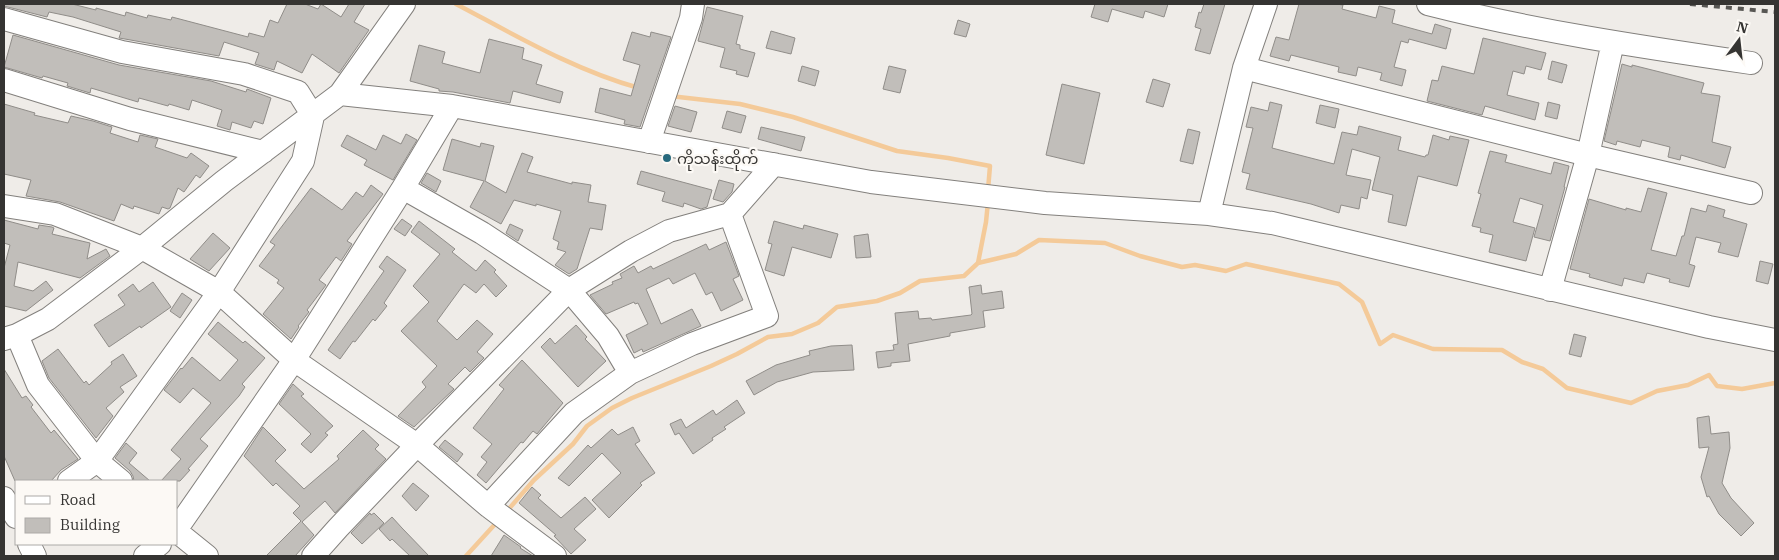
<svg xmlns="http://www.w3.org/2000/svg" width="1779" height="560" font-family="'IBM Plex Serif','Noto Sans Myanmar',serif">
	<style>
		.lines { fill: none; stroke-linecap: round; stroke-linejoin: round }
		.stream { stroke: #f4ca99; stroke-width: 4.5 }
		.building { fill: #c1beba; stroke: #908d89 }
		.minor-casing { stroke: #83807d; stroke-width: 24 }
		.minor { stroke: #fff; stroke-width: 22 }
		.rail { stroke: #575653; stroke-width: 4; stroke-dasharray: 6 6; stroke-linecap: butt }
		.poi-dot { fill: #28697d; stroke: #fcf9f5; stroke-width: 2 }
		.labels { text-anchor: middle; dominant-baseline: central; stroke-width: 4.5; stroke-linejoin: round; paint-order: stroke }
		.poi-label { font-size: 15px; fill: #353432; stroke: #fcf9f5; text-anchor: start }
	</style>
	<rect width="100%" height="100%" fill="#efece8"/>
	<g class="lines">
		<!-- stream -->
		<path class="stream" d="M456 4C515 35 574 70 639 88
			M670 96 740 104 793 117 897 151 948 158 990 166 988 190
			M978 263 986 222 988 202
			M507 511 534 480 573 444 587 426 612 408 632 398 711 366 737 354 768 337 792 334 818 323 837 307 877 301 900 293 920 281 964 276 978 263 1016 254 1039 240 1105 243 1140 256 1182 267 1195 265 1226 271 1246 264 1339 284 1362 302 1380 344 1393 335 1433 349 1502 350 1522 362 1543 369 1567 388 1631 403 1657 391 1688 385 1709 375 1717 386 1742 389 1775 383
			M466 556 497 522"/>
	</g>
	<!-- building -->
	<path class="building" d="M4 4H72L96 10V8L125 16 126 12 147 18 148 15 171 20 172 17 248 37 249 33 264 37 270 20 278 23 287 4H305L318 9 321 4 341 17 349 4H365L354 22 369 30 339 73 312 54 302 73 277 61 274 70 255 64 259 53 224 42 219 56 125 39 119 38 121 32 73 17 49 12 47 17 4 6Z
		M1095 4H1168L1164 17 1145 11 1143 18 1112 9 1108 22 1091 17Z
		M1204 4H1225L1210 54 1195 50 1201 29 1195 27 1199 12 1201 13Z
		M1299 4H1336L1343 5 1342 9 1376 18 1379 6 1395 10 1392 23 1432 34 1435 24 1451 29 1446 49 1409 39 1408 43 1401 41 1394 67 1406 70 1402 86 1380 80 1382 73 1358 67 1356 76 1338 72 1339 67 1291 55 1289 61 1270 56 1276 37 1289 40Z
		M707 7 743 16 736 44 740 45V49L755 53 748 77 736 74 737 71 720 67 725 48 698 41Z
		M958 20 970 24 966 37 954 34Z
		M771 31 795 38 791 54 766 48Z
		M632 32 650 37 651 32 671 37 640 127 624 124 625 120 595 112 600 88 631 96 640 65 623 60Z
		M13 35 119 65 211 81 246 92 247 89 271 98 263 124 254 121 251 128 232 122 230 130 217 126 222 110 192 100 189 110 169 104 168 106 139 98 138 102 91 88 90 93 67 86 68 83 43 76 42 78 4 67Z
		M1483 38 1546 53 1541 70 1526 66 1524 74 1513 71 1507 95 1539 103 1535 120 1485 106 1482 115 1427 101 1432 80 1438 81 1442 66 1474 74Z
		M489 39 524 48 522 59 542 65 536 84 563 92 560 103 513 91 510 103 453 92 439 91V89L410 81 419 45 445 52 442 63 480 73Z
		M1552 61 1567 65 1562 83 1548 79Z
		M1622 64 1632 67V65L1704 83 1701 93 1720 96 1712 142 1731 147 1725 168 1681 155 1680 160 1668 157 1670 147 1642 140 1640 147 1617 141 1616 145 1604 141Z
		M802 66 819 71 815 86 798 81Z
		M889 66 906 70 900 93 883 89Z
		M1153 79 1170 84 1163 107 1146 102Z
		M1062 84 1100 93 1084 164 1046 155Z
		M1270 102 1282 105 1272 148 1334 164 1342 132 1357 135 1359 126 1401 137 1398 150 1425 157 1426 155H1428L1433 135 1449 140 1450 136 1469 140 1457 186 1418 176 1406 226 1388 222 1393 195 1372 190 1380 157 1352 149 1346 175 1371 180 1367 199 1361 197 1359 209 1341 205 1339 213 1311 204 1246 189 1250 174 1242 172 1253 128 1246 127 1251 107 1268 111Z
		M1548 102 1560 105 1557 119 1545 116Z
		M4 104 35 113 34 115 68 123 71 116 93 121 112 127 110 133 138 142 140 135 158 139 155 147 187 158 191 153 209 166 200 178 196 175 184 192 178 188 170 208 168 209 162 207 159 214 134 206 133 209 121 204 114 221 60 202 26 196 31 180 4 174Z
		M1320 105 1339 109 1335 128 1316 123Z
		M675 106 697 112 691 132 668 126Z
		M727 111 746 116 741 133 722 128Z
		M761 127 805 137 801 151 758 139Z
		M1188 129 1200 132 1193 164 1180 161Z
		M406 134 417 140 393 180 364 165 367 160 341 146 347 135 376 150 383 135 401 144Z
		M452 139 480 147 481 143 494 146 485 181 506 193 522 153 533 157 527 172 572 184V182L591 185 588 202 606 205 602 230 590 228 577 269 569 274 555 265 566 252 557 249 559 242 553 239 561 211 536 204V206L514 200 501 224 470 207 484 181 443 170Z
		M1490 151 1507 155 1505 162 1551 174 1554 162 1569 166 1564 187H1565L1550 241 1534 237 1543 205 1520 198 1513 222 1535 228 1526 261 1489 252 1493 235 1480 232 1481 228 1472 226 1481 194 1478 193Z
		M641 171 712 190 707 207 701 209 684 203 683 207 662 201 665 192 637 184Z
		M427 173 441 181 436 192 421 183Z
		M719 180 734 184 732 192 723 202 713 199Z
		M371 185 383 194 347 241 352 244 341 261 336 257 319 280 326 285 307 310 309 312 298 326 299 327 291 339 263 314 284 288 277 283 279 280 259 266 275 245 270 242 311 188 342 210 356 192 363 197Z
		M1648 188 1667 193 1651 250 1676 256 1682 236H1684L1691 208 1706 212 1708 205 1725 210 1723 217 1747 224 1738 257 1718 252 1721 243 1696 237 1689 264 1695 266 1689 287 1669 282 1670 279 1647 273 1644 283 1624 278 1622 286 1589 277 1590 274 1570 269 1589 199 1626 210V208L1641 212Z
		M402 219 412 226 405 236 394 229Z
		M4 220 38 229 39 225 52 227 54 228 52 234 90 243 87 259 106 249 110 256 80 278 18 262 14 286 33 291 46 281 53 290 26 311 4 306V268L10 245 4 243Z
		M419 221 455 249 452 252 476 271 485 260 496 270 494 272 507 286 496 297 484 284 476 293 464 284 437 321 457 340 477 320 493 334 477 352 484 358 470 372 465 367 448 384 454 389 414 427 398 416 426 387 422 382 437 366 401 331 429 302 413 286 440 254 411 232Z
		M774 221 803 229 804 225 838 234 831 258 792 247 784 276 765 270 772 244 768 243Z
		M510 224 523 230 518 241 506 233Z
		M213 233 230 248 209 271 190 259Z
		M868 234 871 257 856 258 854 236Z
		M726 242 739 276 733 279 743 300 721 311 712 292 706 295 695 273 673 284 669 278 646 289 661 324 692 309 701 326 643 352 642 349 634 353 626 335 648 324 638 303 635 304 634 302 606 314 590 295 613 284 612 282 622 278 620 274 634 266 638 273 651 266 653 269 706 244 709 250Z
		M387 256 406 270 384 303 387 306 375 321 373 319 355 342 353 341 340 359 328 350 384 271 379 267Z
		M1760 261 1773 264 1768 284 1756 281Z
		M153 282 171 307 141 328 140 326 109 347 94 325 125 305 118 295 133 284 139 292Z
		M981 285 982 294 1002 291 1004 308 983 311 985 327 950 333V336L908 344 910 361 891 363V366L878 368 876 352 894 350 893 345 898 344 895 313 918 311 919 319 931 318 932 320 971 315 972 314 969 287Z
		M182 293 192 300 180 318 170 311Z
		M218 322 243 343 245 341 265 358 242 384 245 387 239 396 200 439 208 446 188 469 190 470 180 481H161L181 459 171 450 211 403 193 388 180 403 164 390 181 368 182 369 192 357 220 381 238 360 208 334Z
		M576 325 587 337 585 339 606 361 578 387 541 347 550 338 555 344Z
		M1574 334 1586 337 1581 357 1569 354Z
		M852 345 854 370 813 372 777 382 754 395 746 381 776 365 810 355 809 351 831 346Z
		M58 349 84 383 86 381 89 385 112 364 111 362 123 354 137 376 120 387 124 392 106 408 113 416 96 438 49 378 42 361Z
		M522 360 563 403 537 434 533 431 523 443 521 442 486 483 477 475 487 462 481 457 492 444 473 428 504 389 499 385Z
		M4 369 22 398 26 396 33 405 31 407 51 433 54 430 78 459 61 470 51 481H15L4 456Z
		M293 384 304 394 301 396 333 426 325 433 328 435 311 453 301 444 311 434 279 404Z
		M737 400 745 413 724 427 726 429 712 438 713 440 693 454 679 433 675 435 670 424 681 419 686 428 713 410 716 415Z
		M1709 416 1711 434 1729 432 1730 448 1722 483 1731 498 1754 523 1741 536 1719 514 1709 496 1707 497 1701 477 1709 447 1699 448 1697 418Z
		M263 427 286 450 275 461 304 489 339 459 337 456 363 430 379 445 375 449 386 459 335 513 325 501 302 522 314 535 295 556H266L301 521 293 513 300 506 276 483 273 486 244 456Z
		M633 427 640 441 635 444 655 473 640 483 642 485 609 518 592 500 621 473 602 453 569 486 558 478 588 445 591 448 612 429 618 435Z
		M445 440 463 454 457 462 439 447Z
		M126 443 137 453 129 463 150 481H134L133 476 130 471 115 458Z
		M413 483 429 496 416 511 402 496Z
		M532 487 541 495 538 498 561 518 585 497 596 509 574 529 586 540 571 554 554 536 556 535 519 503Z
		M370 513 371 515 374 513 384 523 362 544 351 533Z
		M392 517 402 528 429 556H410L392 539 390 541 379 529Z
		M504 535 521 547 520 548 533 556H491Z"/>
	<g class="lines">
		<!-- minor casing -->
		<g class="minor-casing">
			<path id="minor" d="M1428 4C1534 31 1642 47 1751 63
				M4 19 122 52 244 74 298 92 313 116 303 161 219 292 97 461 69 481
				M1244 68 1588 155 1751 193
				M4 80 130 119 263 152
				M340 94 452 106 871 182 1045 203 1209 214 1272 223 1709 327 1775 340
				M649 142 691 18 693 4
				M403 188 482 233 569 290 608 336 630 373
				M4 206 55 214 142 248 219 292 294 360 417 445 488 506 555 556
				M1209 214 1244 68 1266 4
				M1550 290 1588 155 1613 42
				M17 335 38 385 97 461 121 481
				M4 339 17 335 48 319 142 248 224 181 340 94 404 4
				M4 498 16 517
				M488 506 574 413 630 373 692 344 767 316 730 214
				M176 530 294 360 403 188 452 106
				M176 531 207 556
				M29 544 35 556
				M145 556 160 544
				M313 556 338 528 417 445 569 290 631 251 669 231 730 214 774 164"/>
		</g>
		<!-- minor -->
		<use href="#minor" class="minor"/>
		<!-- rail -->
		<path class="rail" d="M1690 4 1775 12"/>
	</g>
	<!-- markers -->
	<circle class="poi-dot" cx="667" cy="158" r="5"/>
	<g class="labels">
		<!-- poi labels -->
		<g class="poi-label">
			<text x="677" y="158">ကိုသန်းထိုက်</text>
		</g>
	</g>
	<!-- border -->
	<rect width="1779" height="560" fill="none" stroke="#353432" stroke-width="10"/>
	<!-- legend -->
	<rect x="15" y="480" width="162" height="65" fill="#fcf9f5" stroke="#acaaa7"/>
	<rect x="25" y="496" width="25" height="8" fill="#ffffff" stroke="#acaaa7"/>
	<text x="60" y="505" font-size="15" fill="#353432">Road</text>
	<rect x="25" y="518" width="25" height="15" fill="#c1beba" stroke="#acaaa7"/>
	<text x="60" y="530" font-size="15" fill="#353432">Building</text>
	<!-- north arrow -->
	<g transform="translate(1739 40) rotate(15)" stroke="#fcf9f5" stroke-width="4" paint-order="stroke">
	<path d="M0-4L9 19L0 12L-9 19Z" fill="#353432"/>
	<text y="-8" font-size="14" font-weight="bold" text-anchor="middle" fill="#353432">N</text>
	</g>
</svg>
